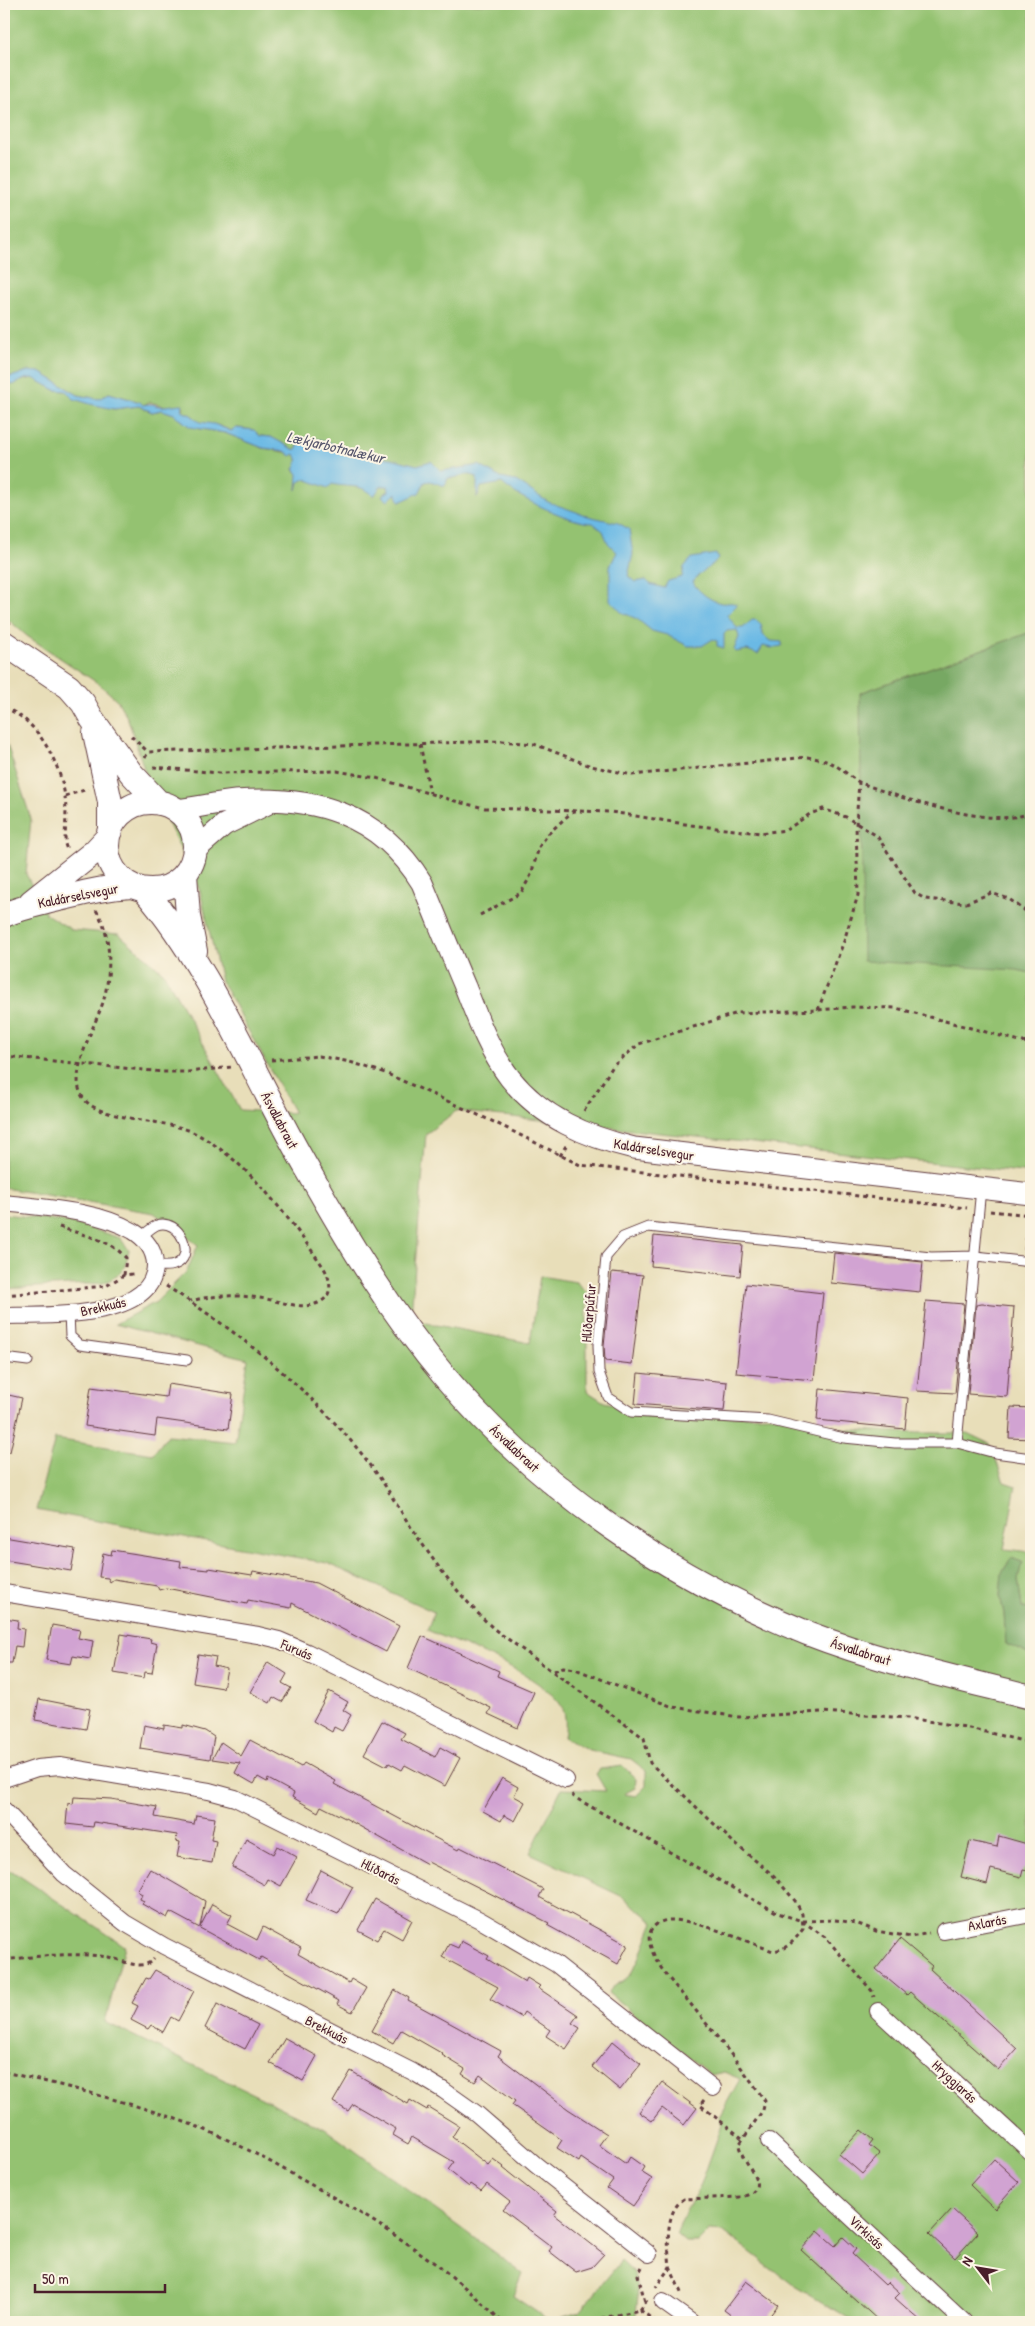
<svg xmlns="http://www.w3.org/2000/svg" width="1035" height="2326" font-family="'Patrick Hand',sans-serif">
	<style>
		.green { fill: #94c271; stroke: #6f704e }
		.forest { fill: #77a863; stroke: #606447 }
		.water { fill: #6ab9e5; stroke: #5a6c88 }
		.building { fill: #d1a3d2 }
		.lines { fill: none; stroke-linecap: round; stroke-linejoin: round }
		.service-casing { stroke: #623c40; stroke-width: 11 }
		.minor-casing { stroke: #623c40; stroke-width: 18 }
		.tertiary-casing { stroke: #623c40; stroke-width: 23 }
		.secondary-casing { stroke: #623c40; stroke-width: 26 }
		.path { stroke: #623c40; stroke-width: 3; stroke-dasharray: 4 4; stroke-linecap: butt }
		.service { stroke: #fff; stroke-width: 9 }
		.minor { stroke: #fff; stroke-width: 16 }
		.tertiary { stroke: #fff; stroke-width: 21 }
		.secondary { stroke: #fff; stroke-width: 24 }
		.labels { text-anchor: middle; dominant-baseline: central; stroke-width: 4; stroke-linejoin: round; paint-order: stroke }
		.street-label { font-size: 14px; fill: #4a1f2b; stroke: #fcf5e5 }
		.water-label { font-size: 15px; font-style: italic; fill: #55556c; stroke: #fcf5e5 }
	</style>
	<rect width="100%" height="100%" fill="#fcf5e5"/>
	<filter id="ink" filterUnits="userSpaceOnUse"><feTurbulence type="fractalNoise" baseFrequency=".02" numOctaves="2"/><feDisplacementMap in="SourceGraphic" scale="10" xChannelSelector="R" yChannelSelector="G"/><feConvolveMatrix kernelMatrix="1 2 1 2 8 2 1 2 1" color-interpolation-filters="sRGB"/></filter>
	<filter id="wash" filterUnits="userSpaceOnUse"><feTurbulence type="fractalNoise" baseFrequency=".0096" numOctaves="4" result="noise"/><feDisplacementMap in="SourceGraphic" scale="20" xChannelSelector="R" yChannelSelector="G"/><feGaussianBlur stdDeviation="1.12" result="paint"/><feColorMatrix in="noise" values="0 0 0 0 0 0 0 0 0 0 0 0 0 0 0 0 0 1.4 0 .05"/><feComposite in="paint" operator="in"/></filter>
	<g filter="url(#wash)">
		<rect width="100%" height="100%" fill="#e8deb9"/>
		<!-- green -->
		<path class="green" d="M4 4H1031V632L860 693 1017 970 1031 973V1173L456 1111 426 1134 411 1315 421 1322 530 1343 540 1276 576 1282 587 1292V1391L604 1402 644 1411 701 1417 771 1415 836 1429 917 1433H967L990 1444 1004 1482 1016 1486 1004 1549 1031 1552V1609L1022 1608 1018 1579 1022 1562 1011 1558 1002 1573 1000 1596 1004 1613 1006 1644 1028 1654 1031 1652V2322H856L796 2287 724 2232 709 2231 698 2242H685L676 2234 679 2224 701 2184 722 2125 719 2117 740 2079 724 2072 711 2075 608 1993C614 1983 625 1983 631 1973 641 1958 647 1938 654 1922L623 1897 530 1853 561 1789 606 1791 596 1774 600 1769 623 1766 636 1779 635 1788 624 1794 636 1796 646 1786V1771L631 1759 589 1750 564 1737C566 1725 567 1712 558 1701 528 1668 468 1648 427 1630L434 1612 327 1563 36 1510 55 1439 153 1454 168 1435 235 1442 248 1359 115 1324 156 1302 187 1271 198 1245 154 1213 4 1188V735L31 819 26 874 46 914 72 930 119 934 164 973 240 1110 294 1113 221 981 200 891 147 778 128 719 117 700 99 684 27 636 4 616V379L8 383 34 378 55 390 66 391 74 399 114 409 139 406 152 412 162 410 174 414 190 427 225 433 263 448 295 454 297 457 298 464 294 469 296 473 306 437 295 450 271 437 260 436 254 430 238 428 232 431 217 425 200 422 191 415 182 411 184 407 164 406 150 402 143 405 140 402 109 393 99 399 78 395 40 372 16 377 5 375Z
			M4 1214 70 1222 120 1238 129 1250C125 1270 122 1275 103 1283L4 1289Z
			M12 1871 125 1946 105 2022 325 2129 522 2273 513 2296 550 2321 579 2312 621 2261 634 2273 638 2297 635 2322H4V1872Z"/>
		<!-- forest -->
		<path class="forest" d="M1031 632V973L1017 970 863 961 860 693Z
			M1011 1558 1022 1562 1018 1579 1022 1608 1031 1609V1652L1028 1654 1006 1644 1004 1613 1000 1596 1002 1573Z"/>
		<!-- water -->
		<path class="water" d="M4 370 5 375 11 377 28 371 40 372 78 395 99 399 109 393 140 402 143 405C156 402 154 407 163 406 170 406 175 404 183 404L182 411 191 415 200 422 214 424 231 431 237 428 254 430 260 436 271 437 295 450 306 437 327 441 344 450H359L377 457 391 458 417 465 431 461 441 471 479 465 501 478 516 481 548 502 588 516 618 523 629 529 633 554 628 576 635 582 646 580 650 584 664 588 668 581 682 577 684 567 692 558 716 554 718 559C710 568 700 571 693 582 697 591 711 601 721 603 727 604 732 601 737 605L727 615 737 628H743L752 620H756L761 624 763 635 770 641 782 642V646L771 648 763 646 758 654 747 650 735 652 734 650 739 637 737 630 727 631 724 634V648L717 646V641L713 639 702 646H688L667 635 652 631 637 619 621 612 610 600V566L617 552 608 543 603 531 593 523C574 524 515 497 502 483L481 487 477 498V477C465 471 459 479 448 478L445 486 430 481 425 482 419 493 400 502 396 493 388 501 383 497 382 495 389 491 388 486H381L374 496C361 483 348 488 332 484L328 488 305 479 299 482 297 490 298 474 294 469 298 461 295 454 291 456 285 451 263 448 225 433 190 427 174 414 162 410 152 412 139 406 114 409 90 404 74 399 66 391 55 390 33 378 25 379 13 385 4 379Z"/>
		<g id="blocks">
			<!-- building -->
			<path class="building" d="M654 1236 743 1245 740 1276 651 1266Z
				M834 1253 923 1262 920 1292 831 1283Z
				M612 1272 643 1275 632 1364 605 1361 604 1345Z
				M746 1284 823 1293 814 1380 736 1373Z
				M926 1301 964 1304 955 1393 917 1391Z
				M982 1304 1014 1307 1007 1397 968 1394 976 1305Z
				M638 1373 727 1382 724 1411 635 1404Z
				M168 1384 233 1394 228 1429 157 1419 155 1436 85 1426 91 1387 166 1397Z
				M820 1389 908 1398 905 1429 817 1420Z
				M4 1394 22 1398 10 1452H4Z
				M1011 1407 1031 1408V1439L1009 1438Z
				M4 1537 75 1549 71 1571 4 1560Z
				M112 1550 181 1561 180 1567 209 1570V1568L252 1575 253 1571 316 1583 399 1626 386 1652 292 1603 291 1608 248 1600 247 1604 166 1588 159 1590 157 1586 114 1579 110 1582 108 1578 99 1577 103 1553 111 1555Z
				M4 1618 18 1620 17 1628 24 1629 22 1647 15 1646 12 1663H4Z
				M52 1625 80 1630 78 1638 93 1641 90 1659 73 1656 71 1664 46 1660Z
				M121 1634 151 1639 150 1642 157 1644 152 1673 145 1672 144 1678 114 1673Z
				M422 1636 499 1671 497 1676 534 1692 518 1728 488 1714 491 1708 408 1668Z
				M198 1654 216 1657 214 1666 227 1669 223 1688 193 1683Z
				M268 1662 287 1674 282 1683 291 1688 282 1702 273 1697 270 1703 250 1692Z
				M329 1691 348 1702 343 1710 351 1715 342 1731 334 1727 332 1732 313 1721Z
				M39 1699 90 1709 86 1729 35 1720Z
				M382 1721 405 1733 401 1739 435 1757 440 1747 460 1758 445 1786 405 1765 402 1770 389 1763 387 1766 364 1754Z
				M144 1725 164 1729V1725L183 1728V1725L205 1731 214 1737 210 1759 140 1748Z
				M250 1740 301 1767 304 1763 336 1781 334 1784 458 1850 460 1847 543 1889 539 1897 628 1945 618 1964 547 1925 549 1923 428 1862 427 1864 345 1818 321 1806 318 1812 292 1797 294 1793 268 1779 267 1782 258 1777 254 1784 235 1773 240 1763 212 1759 221 1742 241 1756Z
				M502 1778 518 1787 514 1796 525 1802 515 1821 504 1815 501 1821 483 1811Z
				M74 1797 111 1799 157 1807 155 1817 194 1824 196 1815 215 1818 211 1840 216 1841 212 1863 177 1857 180 1842 176 1841 177 1835 94 1822 93 1827 66 1824 68 1803 73 1804Z
				M999 1836 1031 1845V1871L1023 1869 1021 1877 991 1869 987 1884 961 1877 970 1841 997 1847Z
				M246 1839 273 1854 277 1846 297 1857 281 1886 268 1879 265 1885 232 1867Z
				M150 1869 205 1901 200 1927 212 1904 232 1915 227 1924 257 1940 263 1927 301 1948 298 1954 349 1983 351 1979 366 1988 352 2012 337 2004 339 2001 261 1957 259 1960 170 1912 167 1918 142 1904 144 1901 140 1899 142 1894 137 1891Z
				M321 1870 353 1887 338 1914 306 1900Z
				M375 1899 412 1920 402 1939 384 1929 377 1940 358 1930Z
				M900 1939 932 1966 930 1969 1017 2049 998 2070 910 1992 907 1995 876 1969Z
				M461 1941 489 1956 487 1959 525 1982 527 1978 540 1986 538 1988 578 2015 572 2023 580 2028 566 2049 546 2036 550 2030 524 2012 521 2017 490 1999 498 1987 442 1957 449 1944 458 1948Z
				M155 1970 194 1991 178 2021 171 2017 163 2032 151 2025 148 2029 131 2020 138 2006 132 2003 146 1978 149 1979Z
				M395 1990 409 1998 408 2000 501 2051 498 2056 568 2109 607 2134 599 2145 626 2164 630 2157 644 2167 641 2172 652 2179 633 2206 607 2188 613 2180 581 2158 579 2162 557 2148 562 2140 512 2105 515 2101 480 2075 475 2082 462 2074 465 2069 442 2055 443 2054 401 2030 393 2043 372 2031Z
				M217 2004 258 2025 245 2049 205 2028Z
				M285 2038 317 2056 303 2081 270 2063Z
				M613 2041 641 2064 620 2090 592 2067Z
				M351 2071 408 2104 410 2100 427 2110 428 2107 459 2126 452 2137 488 2165 493 2159 504 2167 503 2168 557 2211 554 2215 604 2254 592 2267 576 2272 549 2251 552 2247 503 2210 510 2202 487 2184 481 2191 471 2184 469 2187 448 2170 454 2162 412 2137 408 2144 393 2135 396 2129 353 2104 348 2111 333 2102Z
				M662 2082 697 2108 684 2125 662 2108 652 2121 639 2112Z
				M861 2130 873 2140 869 2145 880 2154 862 2174 839 2154Z
				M994 2159 1019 2182 995 2209 970 2185Z
				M952 2209 978 2233 955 2258 929 2234Z
				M818 2231 835 2246 843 2237 856 2249 852 2254 885 2285 888 2282 900 2293 895 2298 922 2322H880L801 2250Z
				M746 2281 778 2305 765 2322H740L724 2310Z"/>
		</g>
	</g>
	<g filter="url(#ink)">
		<use href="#blocks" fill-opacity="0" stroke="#623c40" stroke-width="1"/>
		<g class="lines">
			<!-- service casing -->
			<g class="service-casing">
				<path id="service" d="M141 1237C146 1233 152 1227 157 1225 179 1217 198 1257 174 1265 169 1267 160 1266 155 1266
					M1031 1262 976 1256 931 1257 648 1227 623 1237 606 1257 598 1345 599 1372 608 1397 631 1412 768 1420 844 1438 895 1443H957L995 1453 1031 1458
					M69 1314 70 1336 80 1345 187 1360
					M4 1358 28 1361
					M957 1443 981 1188"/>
			</g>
			<!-- minor casing -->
			<g class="minor-casing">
				<path id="minor" d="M4 1203C46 1208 96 1210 133 1231 146 1239 154 1249 155 1264 156 1321 42 1315 4 1316
					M4 1593 258 1635 279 1640 307 1652 566 1780
					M4 1779 37 1768 60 1766 209 1791 235 1798 480 1920 556 1964 713 2088
					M4 1810 64 1874 125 1923 164 1946 413 2072 443 2090 477 2114 536 2165 649 2254
					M944 1931 1031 1914
					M878 2011 1031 2152
					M769 2141 964 2322
					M663 2302 691 2322"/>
			</g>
			<!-- tertiary casing -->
			<g class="tertiary-casing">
				<path id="tertiary" d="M175 810C195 808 215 803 235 801 314 795 379 813 422 883 437 919 451 954 466 989 478 1020 490 1052 510 1078 542 1118 587 1137 634 1148L1031 1194
					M194 851 224 825 267 804"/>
			</g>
			<!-- secondary casing -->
			<g class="secondary-casing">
				<path id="secondary" d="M4 643 69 687 83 703 92 719 131 773 159 803
					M95 733 110 802V831
					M107 846a44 44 0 1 1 88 0a44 44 0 1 1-88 0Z
					M185 874 188 916 195 951
					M144 890C213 970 255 1080 309 1172 349 1243 392 1314 445 1377 542 1491 669 1577 807 1633 879 1661 956 1678 1031 1697
					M31 902 94 852 108 837
					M4 915C22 907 40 904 59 899 84 893 106 887 132 886"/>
			</g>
			<!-- path -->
			<path class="path" d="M4 614 10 624
				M4 708C37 718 61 765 65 797 67 812 65 829 65 844L67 850
				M131 736 148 752
				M420 744 430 793
				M145 758 148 752 502 741 534 744 591 766 632 775 807 757C820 759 831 761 842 770 848 774 854 780 861 783 897 797 997 831 1031 812
				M153 767 219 773 337 771 376 778 462 803 485 808 611 812 691 825 760 833 786 830 810 814 823 809 846 817 877 836 915 893 925 899 966 903 991 893 1009 899 1031 915
				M65 796 88 789
				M96 910C112 935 111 971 104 999 97 1024 65 1075 84 1099 102 1122 166 1118 195 1133 248 1161 288 1217 322 1265 331 1278 335 1296 318 1303 301 1310 283 1302 266 1299 242 1295 215 1294 191 1301
				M480 915 521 893 531 875 539 847 548 834 574 810
				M818 1010 844 941 858 895 856 825 859 782
				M4 1056 163 1072H188L232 1067
				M271 1060 319 1056 350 1062 385 1073 496 1123 580 1165 967 1208
				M584 1111 613 1066 639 1044 738 1013 818 1010 852 1007 896 1008 1031 1044
				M560 1156 567 1144
				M990 1211 1031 1215
				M59 1227C82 1235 110 1239 126 1258L124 1275
				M1025 1250 1029 1214
				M166 1286C244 1335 326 1402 380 1478 394 1499 406 1521 421 1542 442 1573 466 1603 494 1629L644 1738 650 1763 733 1842 774 1876 796 1902 802 1914 803 1929C794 1941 788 1949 773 1951 744 1941 700 1920 671 1920 657 1920 646 1930 650 1944 656 1968 678 1988 693 2007 718 2038 743 2068 765 2101L763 2110 739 2145C741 2163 776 2189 741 2197L684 2199C664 2211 668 2247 670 2267L656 2287
				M4 1295 106 1286 124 1275 133 1274
				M554 1671 563 1667 575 1669 673 1707 739 1717 822 1712 908 1718 965 1727 1031 1743
				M572 1794 574 1797 736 1890 778 1913 802 1921 825 1937 872 1991 874 1997
				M803 1921 835 1920 856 1923 876 1931 911 1937 929 1933
				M4 1960C38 1956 74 1952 108 1957 123 1960 142 1972 154 1959
				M4 2072C66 2086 130 2102 190 2124 228 2138 264 2158 299 2178 372 2218 443 2262 502 2322
				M704 2100 700 2105 742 2138
				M642 2267 638 2275 645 2302
				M670 2267 682 2295
				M640 2310 656 2322
				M594 2322 602 2318 640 2310 647 2300"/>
			<!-- service -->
			<use href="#service" class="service"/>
			<!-- minor -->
			<use href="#minor" class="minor"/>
			<!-- tertiary -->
			<use href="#tertiary" class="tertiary"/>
			<!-- secondary -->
			<use href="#secondary" class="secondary"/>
		</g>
	</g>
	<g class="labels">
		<!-- street labels -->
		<g class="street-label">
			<text transform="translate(78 895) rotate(-11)">Kaldárselsvegur</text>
			<text transform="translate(280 1120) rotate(62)">Ásvallabraut</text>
			<text transform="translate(654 1149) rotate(9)">Kaldárselsvegur</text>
			<text transform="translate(103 1306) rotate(-13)">Brekkuás</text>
			<text transform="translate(588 1313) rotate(-85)">Hlíðarþúfur</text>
			<text transform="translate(515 1448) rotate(43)">Ásvallabraut</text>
			<text transform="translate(297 1649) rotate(23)">Furuás</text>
			<text transform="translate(861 1651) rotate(18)">Ásvallabraut</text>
			<text transform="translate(381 1871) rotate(27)">Hlíðarás</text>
			<text transform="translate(987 1922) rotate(-11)">Axlarás</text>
			<text transform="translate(327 2029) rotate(27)">Brekkuás</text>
			<text transform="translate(955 2081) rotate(43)">Hryggjarás</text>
			<text transform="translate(867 2232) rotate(43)">Virkisás</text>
		</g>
		<!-- water labels -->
		<g class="water-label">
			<text transform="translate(336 447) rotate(13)">Lækjarbotnalækur</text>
		</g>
	</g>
	<!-- margin -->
	<rect width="1035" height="2326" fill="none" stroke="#fcf5e5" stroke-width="20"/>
	<!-- north arrow -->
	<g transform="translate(978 2268) rotate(301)" stroke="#fcf5e5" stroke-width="4" paint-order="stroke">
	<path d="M0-4L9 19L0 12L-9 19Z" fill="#4a1f2b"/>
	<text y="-8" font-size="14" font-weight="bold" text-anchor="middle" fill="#4a1f2b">N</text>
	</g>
	<!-- scale -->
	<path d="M35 2284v8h130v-8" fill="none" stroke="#4a1f2b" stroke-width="2.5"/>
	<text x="42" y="2284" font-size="15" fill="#4a1f2b" stroke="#fcf5e5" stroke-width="4" paint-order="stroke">50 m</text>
</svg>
